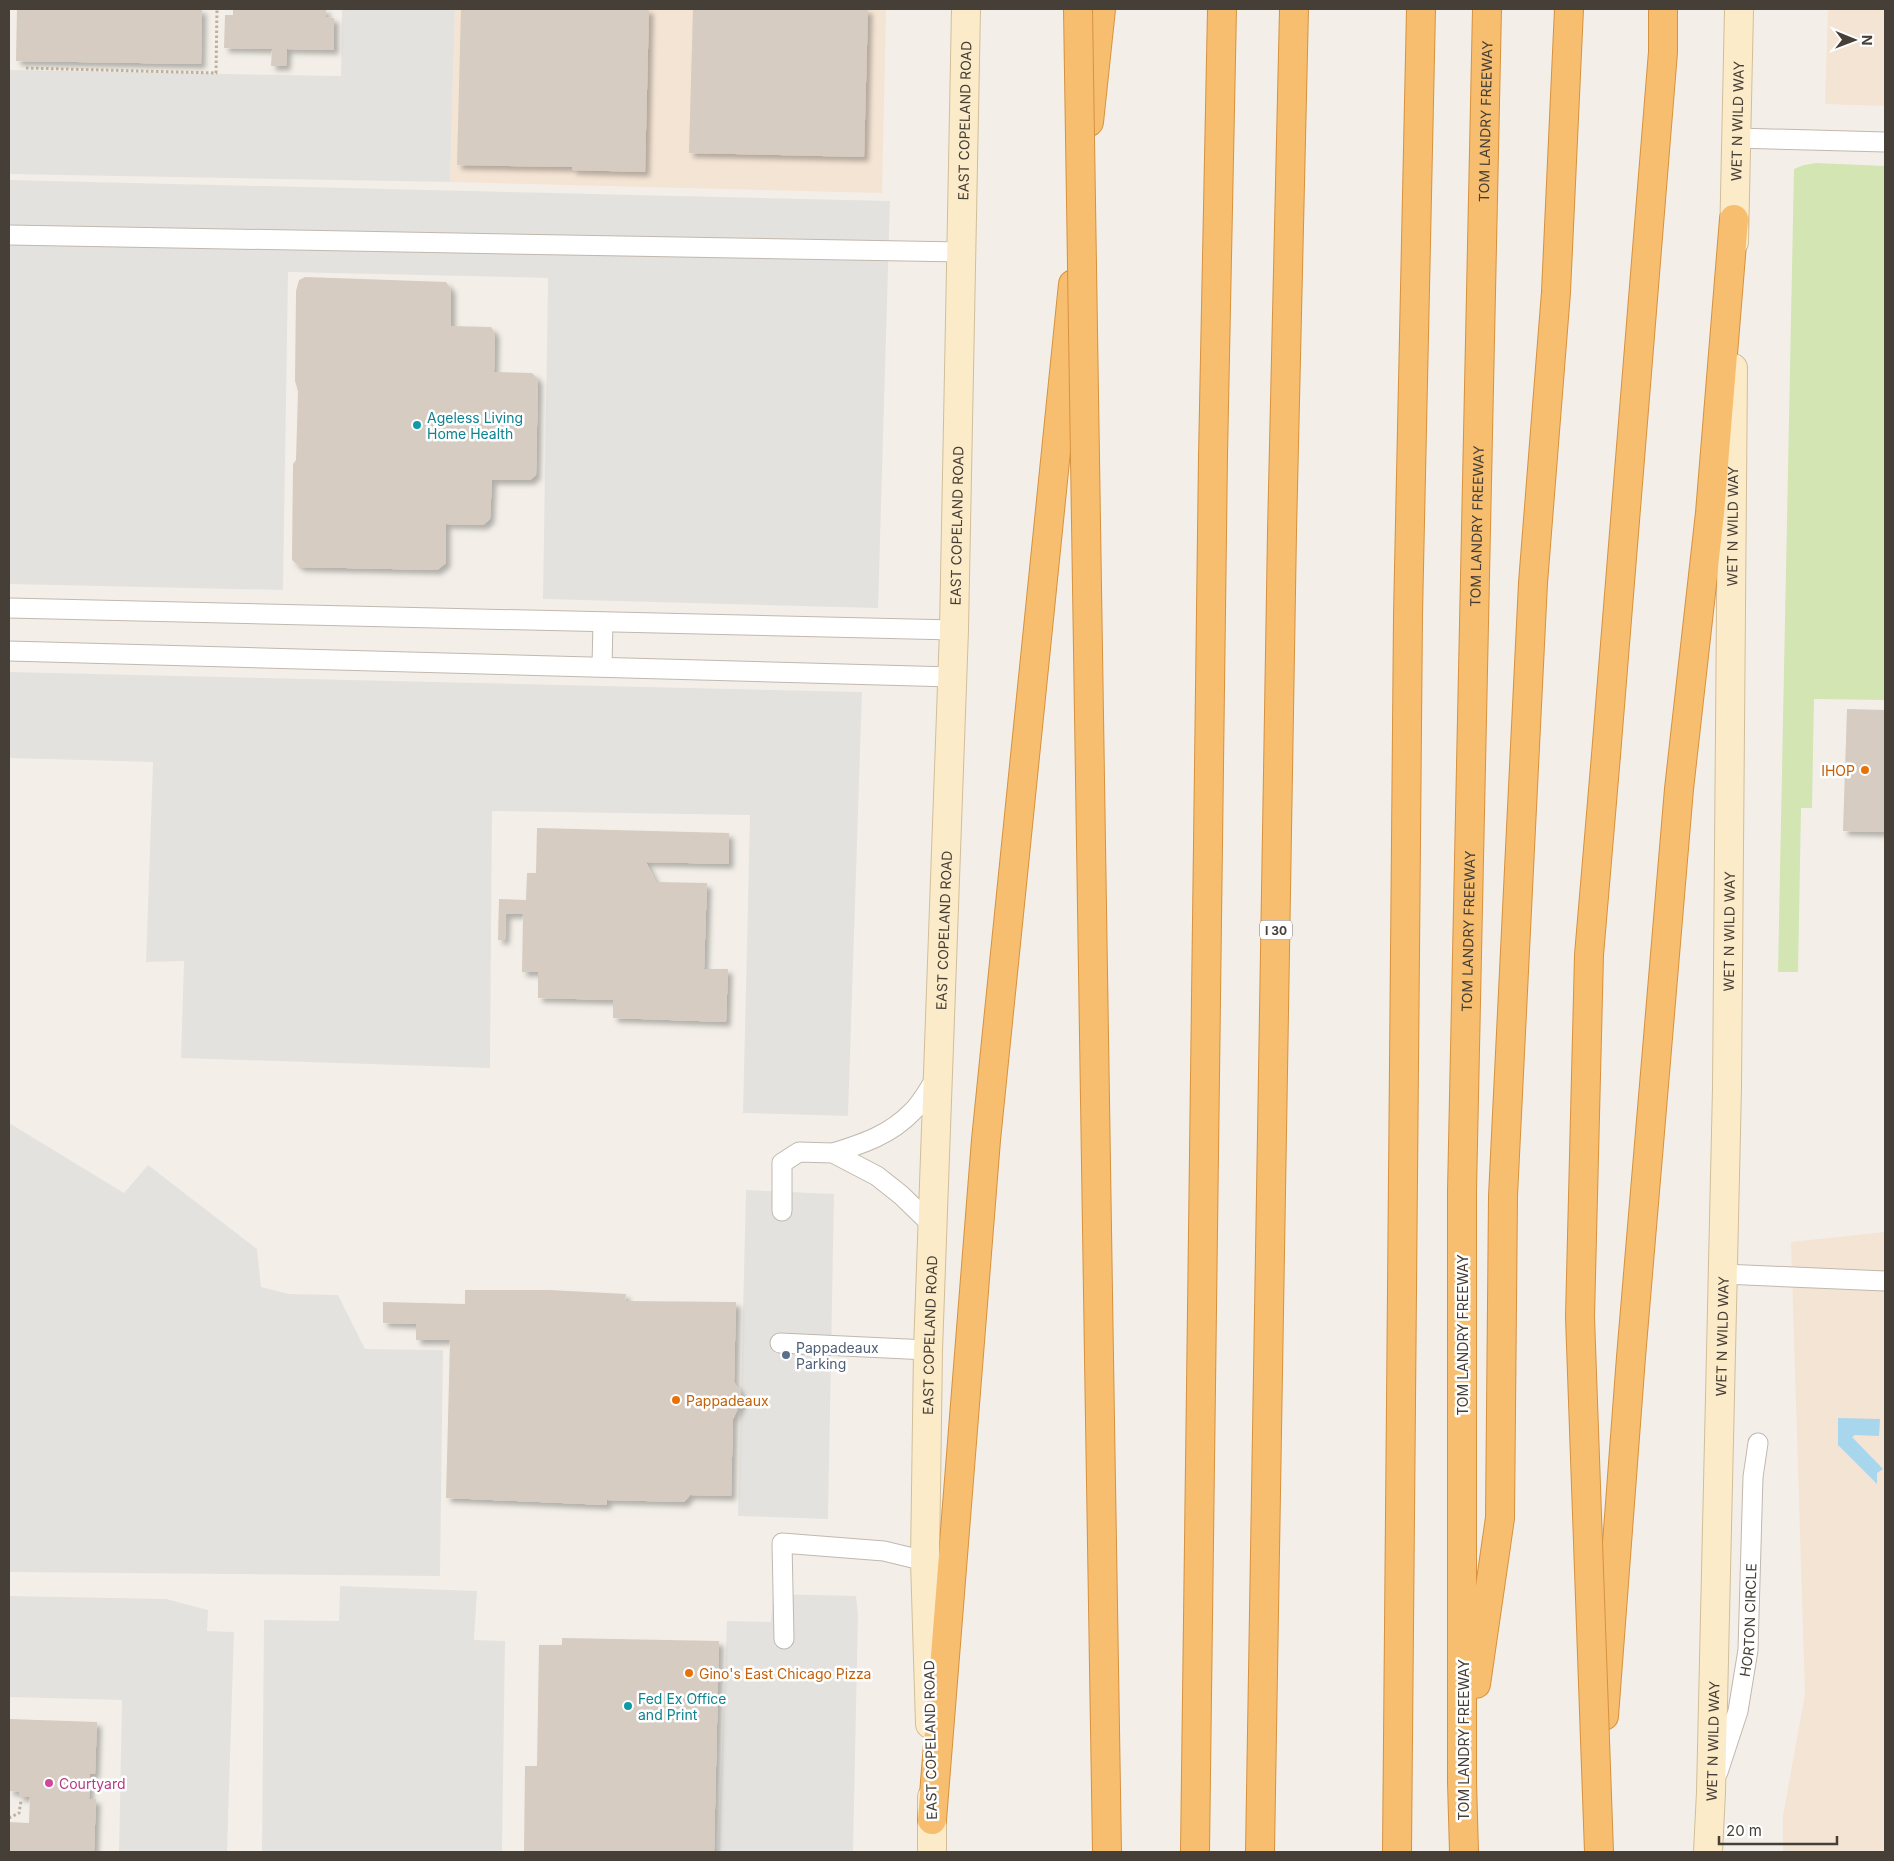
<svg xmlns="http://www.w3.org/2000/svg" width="1894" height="1861" font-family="Inter,sans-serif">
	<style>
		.commercial { fill: #f4e4d4 }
		.green { fill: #d2e5b2 }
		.parking { fill: #e4e2df }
		.water { fill: #a7d6ed }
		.building { fill: #d7ccc1; filter: url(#shadow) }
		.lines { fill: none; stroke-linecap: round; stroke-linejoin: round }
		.service-casing { stroke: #c1b8ae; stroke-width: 21 }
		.secondary-casing { stroke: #d1be99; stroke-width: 30 }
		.motorway-casing { stroke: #d6923f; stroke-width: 30 }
		.path { stroke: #bfb09c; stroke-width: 3; stroke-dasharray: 2.5 2.5; stroke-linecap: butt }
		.service { stroke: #fff; stroke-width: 19 }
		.secondary { stroke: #fcebc9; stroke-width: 28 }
		.motorway { stroke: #f7be6f; stroke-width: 28 }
		.motorway-bridge-casing { stroke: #d6923f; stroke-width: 30; stroke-linecap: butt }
		.motorway-bridge { stroke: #f7be6f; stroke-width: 28 }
		.culture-dot { fill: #0f9aa8; stroke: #fff; stroke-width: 2 }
		.food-dot { fill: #e8710a; stroke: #fff; stroke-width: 2 }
		.service-dot { fill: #5c6f8a; stroke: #fff; stroke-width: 2 }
		.hotel-dot { fill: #d1479c; stroke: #fff; stroke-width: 2 }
		.labels { text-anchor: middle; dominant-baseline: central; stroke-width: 5; stroke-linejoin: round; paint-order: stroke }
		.shield { fill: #fff; stroke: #7e7973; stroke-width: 1 }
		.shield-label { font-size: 12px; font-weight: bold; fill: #463f37 }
		.street-label { font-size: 14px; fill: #463f37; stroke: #fff }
		.culture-label { font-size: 14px; fill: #0d838f; stroke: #fff; text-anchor: start }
		.food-label { font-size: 14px; fill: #c56008; stroke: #fff; text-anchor: start }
		.service-label { font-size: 14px; fill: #4e5e75; stroke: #fff; text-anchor: start }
		.hotel-label { font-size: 14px; fill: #b23c85; stroke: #fff; text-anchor: start }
	</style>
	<defs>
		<filter id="shadow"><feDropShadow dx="4.5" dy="4.5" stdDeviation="2.5" flood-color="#0004"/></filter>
	</defs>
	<rect width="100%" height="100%" fill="#f3efe8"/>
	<!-- commercial -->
	<path class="commercial" d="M455 9H886L882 193 450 182Z
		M1828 9H1885V106L1825 104Z
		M1885 1232V1852H1783V1816L1805 1694 1791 1242Z"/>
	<!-- green -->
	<path class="green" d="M1816 163 1885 166V700L1814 699 1812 808H1801L1798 972H1778L1794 169 1804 165Z"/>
	<!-- parking -->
	<path class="parking" d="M342 9H455L450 182 9 174V70L341 76Z
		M9 180 890 201 878 608 543 599 548 278 288 272 283 590 9 584Z
		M9 672 862 692 848 1116 743 1113 750 815 492 811 490 1068 181 1058 184 961 146 962 153 762 9 758Z
		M9 1123 124 1193 148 1165 257 1249 261 1287 289 1294 338 1295 365 1349 443 1350 440 1576 9 1572Z
		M746 1190 834 1194 828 1519 738 1516Z
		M340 1586 477 1591 474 1640 505 1641 502 1852H262L264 1620 339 1621Z
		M773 1594 856 1596 858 1614 853 1852H718L727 1621 771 1622Z
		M9 1596 166 1599 208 1610 207 1631 234 1632 227 1852H119L122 1700 9 1697Z"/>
	<!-- water -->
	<path class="water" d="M1838 1418 1880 1419 1879 1436 1855 1435 1852 1437 1883 1469 1877 1473V1484L1838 1445Z"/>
	<!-- building -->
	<path class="building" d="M17 9H202L201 64 16 61Z
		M233 9H326V17L334 18V50L287 49 286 66H271L272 49 224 48 225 15H233Z
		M461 9H649L645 172 572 170V167L457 165Z
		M693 9H868L864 157 689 153Z
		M305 277 446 282 451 289V326L491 327 495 333 494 372 532 373 538 379 536 475 530 480H492L490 519 483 525 446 524V563L437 570 300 567 292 560 293 464 296 460 298 391 295 381 296 291 299 280Z
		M1847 709 1885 710V832L1843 831Z
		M537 828 729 833V864L646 862 656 882 707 883 704 969H728L726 1022 613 1018V1000L538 998V972H522L523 914H506L505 940H498L499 899 526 900 527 873H536Z
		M465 1290H549L626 1294 625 1301 736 1302 734 1382 740 1391 741 1402 733 1419 731 1496 690 1495 684 1502 607 1500V1505L446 1498 450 1340H416V1324L383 1323V1302L465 1304Z
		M562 1638 719 1641 714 1852H524L525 1766H537L539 1645H562Z
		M9 1719 97 1722 95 1774H90L89 1799H96L94 1852H9V1822L29 1823 30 1797H19V1792L9 1791Z"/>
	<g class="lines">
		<!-- service casing -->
		<g class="service-casing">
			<g id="service">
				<path d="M1736 138 1885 142"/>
				<path d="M9 235 962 252"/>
				<path d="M9 608 954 630"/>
				<path d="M9 651 952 677"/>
				<path d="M602 666 603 622"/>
				<path d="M833 1153C862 1144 890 1135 912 1112 922 1103 929 1088 937 1077"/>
				<path d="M782 1211V1163L799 1152 833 1153 877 1176 901 1195 933 1226"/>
				<path d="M1723 1274 1885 1281"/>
				<path d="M780 1343 928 1350"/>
				<path d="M784 1639 782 1543 884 1551 925 1561"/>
				<path id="s1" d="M1718 1772 1738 1711 1748 1650 1753 1477 1758 1443"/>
			</g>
		</g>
		<!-- secondary casing -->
		<g class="secondary-casing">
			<g id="secondary">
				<path id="s2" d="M1734 242 1739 9"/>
				<path id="s3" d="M930 1724 925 1561 928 1350 954 630 966 9"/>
				<path d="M932 1852V1797"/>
				<path id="s4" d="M1708 1852 1711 1792 1727 1088 1733 368"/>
			</g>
		</g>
		<!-- motorway casing -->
		<g class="motorway-casing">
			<g id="motorway">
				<path d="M1089 122 1101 9"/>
				<path d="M1606 755 1663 52V9"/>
				<path d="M1100 1421 1107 1852"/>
				<path d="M1476 1684 1500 1518 1503 1196 1533 583 1556 292 1569 9"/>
				<path d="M1604 1716 1631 1357 1679 789 1710 513 1734 219"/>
				<path d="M932 1820 986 1140 1073 284"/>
				<path d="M1195 1852 1213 456 1222 9"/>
				<path d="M1260 1852 1282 532 1294 9"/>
				<path d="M1397 1852 1408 615 1421 9"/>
				<path id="s5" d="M1464 1852 1462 1782V1191L1487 9"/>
			</g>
		</g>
		<!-- path -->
		<path class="path" d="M26 68 216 73 217 9
			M9 1818 19 1813 21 1801"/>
		<!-- service -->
		<use href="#service" class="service"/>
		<!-- secondary -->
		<use href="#secondary" class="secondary"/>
		<!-- motorway -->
		<use href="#motorway" class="motorway"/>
		<!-- motorway-bridge casing -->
		<g class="motorway-bridge-casing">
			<path id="motorway-bridge" d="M1078 9 1100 1421
				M1599 1852 1580 1317 1589 955 1606 755"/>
		</g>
		<!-- motorway-bridge -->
		<use href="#motorway-bridge" class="motorway-bridge"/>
	</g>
	<!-- markers -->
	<g class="culture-dot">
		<circle cx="417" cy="425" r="5"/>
		<circle cx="628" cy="1706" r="5"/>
	</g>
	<g class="food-dot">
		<circle cx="1865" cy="770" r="5"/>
		<circle cx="676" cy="1400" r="5"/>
		<circle cx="689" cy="1673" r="5"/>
	</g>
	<circle class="service-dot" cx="786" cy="1355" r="5"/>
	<circle class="hotel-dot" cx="49" cy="1783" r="5"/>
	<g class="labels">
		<!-- shield labels -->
		<rect class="shield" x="1260" y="920.5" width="32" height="19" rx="4"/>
		<g class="shield-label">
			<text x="1276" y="930">I 30</text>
		</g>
		<!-- street labels -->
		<g class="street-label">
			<text stroke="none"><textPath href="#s3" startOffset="1604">EAST COPELAND ROAD</textPath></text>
			<text stroke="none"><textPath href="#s5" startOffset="1731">TOM LANDRY FREEWAY</textPath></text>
			<text stroke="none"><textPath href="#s2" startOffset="121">WET N WILD WAY</textPath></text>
			<text stroke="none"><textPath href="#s3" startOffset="1199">EAST COPELAND ROAD</textPath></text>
			<text stroke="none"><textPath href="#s5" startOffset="1326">TOM LANDRY FREEWAY</textPath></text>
			<text stroke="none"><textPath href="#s4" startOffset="1326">WET N WILD WAY</textPath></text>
			<text stroke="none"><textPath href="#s5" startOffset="921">TOM LANDRY FREEWAY</textPath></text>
			<text stroke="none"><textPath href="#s3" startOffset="794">EAST COPELAND ROAD</textPath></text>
			<text stroke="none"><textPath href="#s4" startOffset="921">WET N WILD WAY</textPath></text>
			<text stroke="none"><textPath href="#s3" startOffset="389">EAST COPELAND ROAD</textPath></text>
			<text transform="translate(1462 1335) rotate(-90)">TOM LANDRY FREEWAY</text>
			<text stroke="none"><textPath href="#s4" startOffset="516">WET N WILD WAY</textPath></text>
			<text stroke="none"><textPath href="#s1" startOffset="156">HORTON CIRCLE</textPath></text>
			<text transform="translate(930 1740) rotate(-91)">EAST COPELAND ROAD</text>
			<text transform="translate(1463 1740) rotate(-90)">TOM LANDRY FREEWAY</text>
			<text stroke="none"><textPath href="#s4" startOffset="111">WET N WILD WAY</textPath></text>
		</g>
		<!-- culture labels -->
		<g class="culture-label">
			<text x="427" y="417">Ageless Living<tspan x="427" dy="16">Home Health</tspan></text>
			<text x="638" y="1698">Fed Ex Office<tspan x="638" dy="16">and Print</tspan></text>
		</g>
		<!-- food labels -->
		<g class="food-label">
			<text x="1855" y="770" text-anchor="end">IHOP</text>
			<text x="686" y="1400">Pappadeaux</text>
			<text x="699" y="1673">Gino's East Chicago Pizza</text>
		</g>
		<!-- service labels -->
		<g class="service-label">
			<text x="796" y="1347">Pappadeaux<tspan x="796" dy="16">Parking</tspan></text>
		</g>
		<!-- hotel labels -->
		<g class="hotel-label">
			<text x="59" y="1783">Courtyard</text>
		</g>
	</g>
	<!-- border -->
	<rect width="1894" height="1861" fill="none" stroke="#463f37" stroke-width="20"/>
	<!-- north arrow -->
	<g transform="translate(1854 40) rotate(91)" stroke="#ffffff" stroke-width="4" paint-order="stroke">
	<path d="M0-4L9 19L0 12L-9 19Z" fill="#463f37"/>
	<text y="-8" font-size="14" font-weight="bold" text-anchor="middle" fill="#463f37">N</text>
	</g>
	<!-- scale -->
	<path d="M1719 1836v8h118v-8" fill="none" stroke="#463f37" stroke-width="2.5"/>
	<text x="1726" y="1836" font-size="15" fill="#463f37" stroke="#ffffff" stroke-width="4" paint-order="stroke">20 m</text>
</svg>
